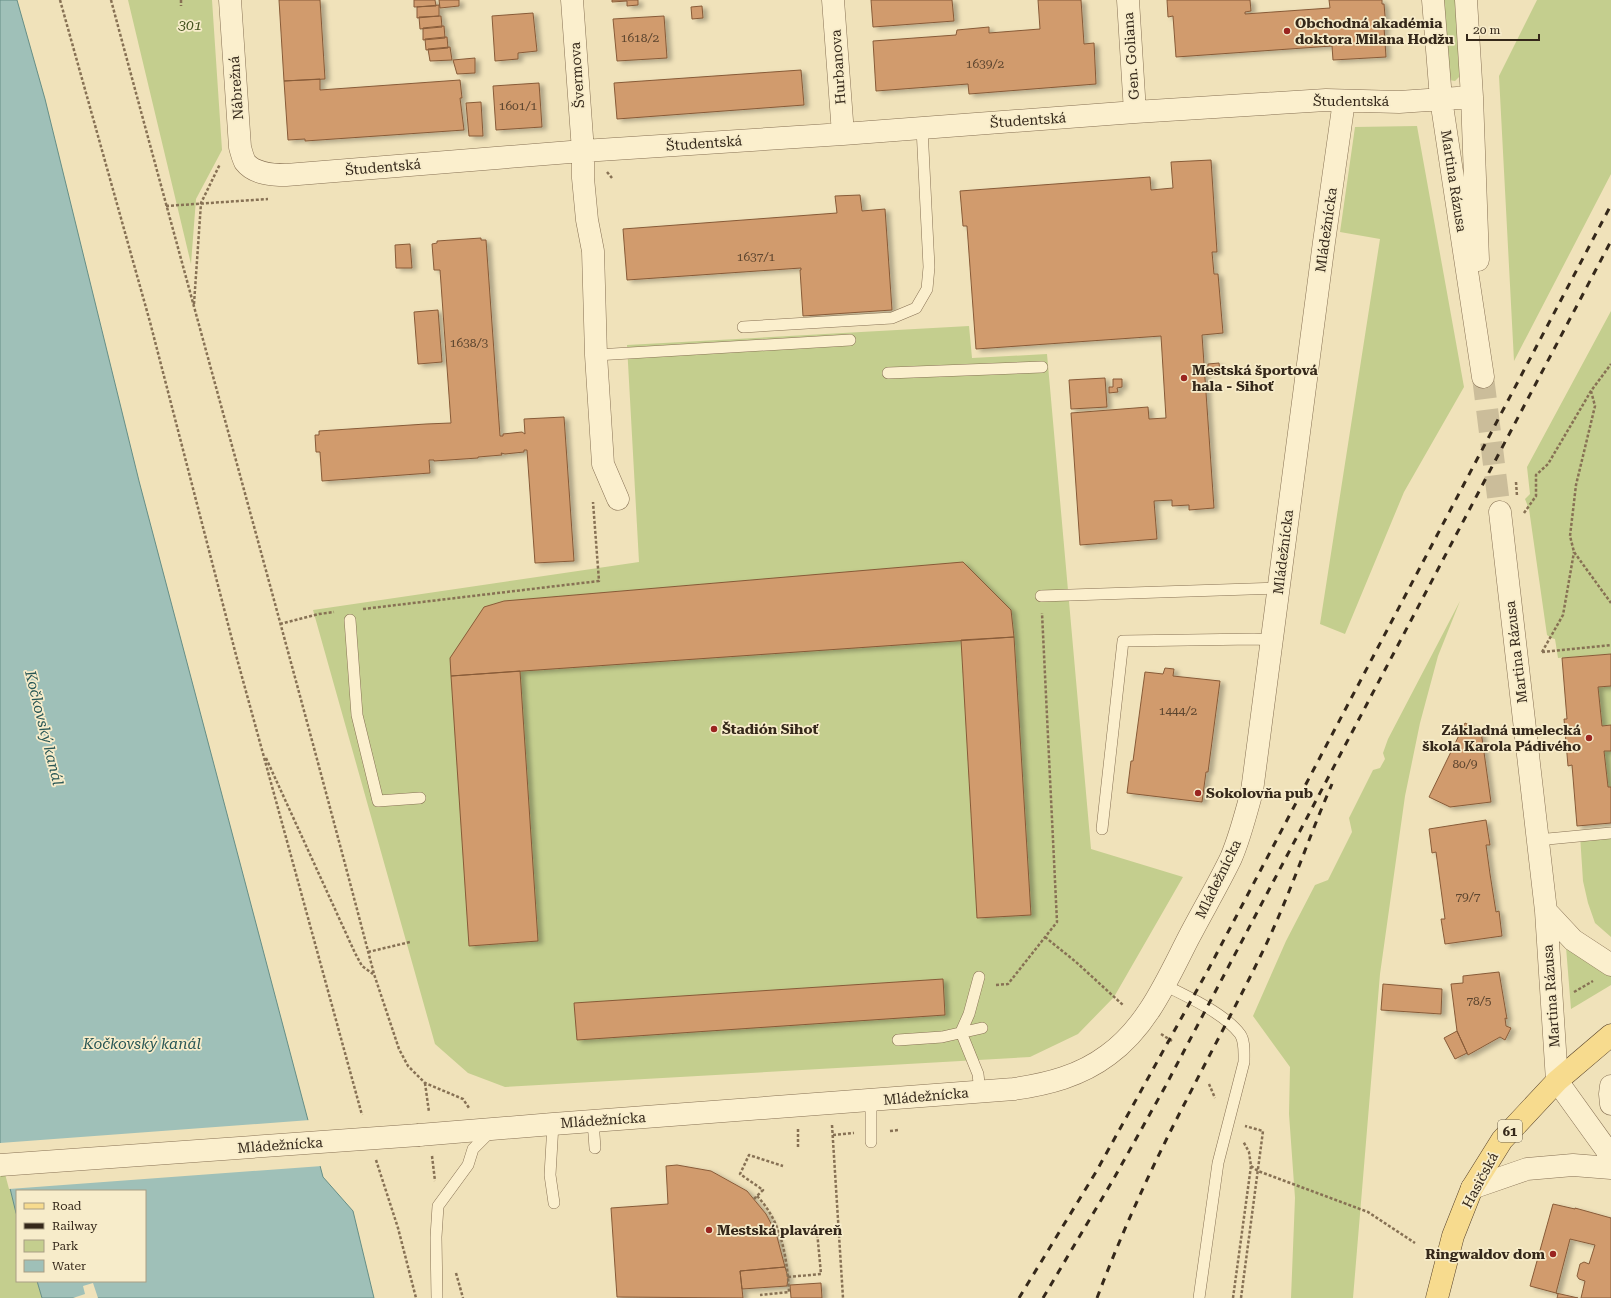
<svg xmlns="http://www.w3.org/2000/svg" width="1611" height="1298" font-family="'Roboto Serif',serif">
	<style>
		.green { fill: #c4ce8e }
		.water { fill: #9fc0b8; stroke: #668e86 }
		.pier { fill: #f0e2ba }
		.building { fill: #d19b6d; stroke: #885b38; filter: url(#shadow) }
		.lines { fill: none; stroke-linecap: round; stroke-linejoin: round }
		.street-tunnel { stroke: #cbbd9a; stroke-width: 22; stroke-dasharray: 22 11; stroke-linecap: butt }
		.lane-casing { stroke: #877154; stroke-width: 12 }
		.street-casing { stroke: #877154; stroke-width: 23 }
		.primary-casing { stroke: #543f29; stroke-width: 23 }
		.path { stroke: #877154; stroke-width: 2.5; stroke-dasharray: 3 2; stroke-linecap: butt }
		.lane { stroke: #fbefcd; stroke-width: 11 }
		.street { stroke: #fbefcd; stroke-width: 22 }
		.primary { stroke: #f7db8e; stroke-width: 22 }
		.rail { stroke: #35281a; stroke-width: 3; stroke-dasharray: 7 7; stroke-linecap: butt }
		.street-bridge-casing { stroke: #877154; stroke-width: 23; stroke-linecap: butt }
		.street-bridge { stroke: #fbefcd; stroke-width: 22 }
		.poi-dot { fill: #9a2520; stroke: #f7ecca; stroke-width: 1.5 }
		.labels { text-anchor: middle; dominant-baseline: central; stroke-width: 3.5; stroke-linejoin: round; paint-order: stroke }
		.number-label { font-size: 12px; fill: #5c452f }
		.shield { fill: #f7ecca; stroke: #6f634f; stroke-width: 1 }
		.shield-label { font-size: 13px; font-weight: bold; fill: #35281a }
		.poi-label { font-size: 14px; font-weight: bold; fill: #35281a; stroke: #f7ecca; text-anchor: start }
		.park-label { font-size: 14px; font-style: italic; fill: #44531f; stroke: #f7ecca }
		.street-label { font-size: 14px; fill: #35281a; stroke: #f7ecca }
		.water-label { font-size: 15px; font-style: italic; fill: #285655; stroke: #f7ecca }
	</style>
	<defs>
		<filter id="shadow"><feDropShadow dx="4.5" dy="2.5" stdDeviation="2" flood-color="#0004"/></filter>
	</defs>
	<rect width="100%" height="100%" fill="#f0e2ba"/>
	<!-- green -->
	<path class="green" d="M128 0H212L222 150 196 199 191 264Z
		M1441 0H1455L1460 76 1455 81 1449 80Z
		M1537 0H1611V174L1514 361 1499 76Z
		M1417 126 1464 387 1404 492 1345 634 1320 624 1380 239 1340 232 1355 127Z
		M1611 311V654L1558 658 1555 639 1551 638 1547 635 1529 509 1525 499 1530 494 1527 467Z
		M969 326 972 358 1047 354 1091 849 1183 877 1114 997 1078 1034 1030 1057 505 1087 468 1073 435 1044 313 610 639 562 627 345Z
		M1460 601 1438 656 1420 723 1405 796 1380 974 1353 1298H1291L1295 1198 1289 1114 1290 1067 1253 1016 1286 941 1315 885 1328 880 1352 832 1349 818 1373 770 1380 768 1385 759 1383 753 1388 739Z
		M1611 686V725L1602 726 1598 687Z
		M1604 751H1611V787H1608Z
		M1611 833V937L1595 923 1588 903 1583 881 1580 835Z
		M1566 947 1605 974 1611 976V985L1571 1009Z
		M0 1147 17 1215V1281H37L42 1298H0Z"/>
	<!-- water -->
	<path class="water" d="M0 0H17L45 99 139 481 323 1177 353 1211 374 1298H42L37 1281H145V1191H17V1215L16 1213 0 1147Z"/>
	<!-- pier -->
	<path class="pier" d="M310 1120 322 1166 9 1189 0 1155V1143Z
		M93 1283 98 1298H73L85 1294 83 1286Z"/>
	<!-- building -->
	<path class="building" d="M279 0H320L325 79 284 81Z
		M414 0H435L436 6 414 7Z
		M439 0H459V6L440 8Z
		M612 0H638V5L627 6V1L612 2Z
		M871 0H952L954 21 873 27Z
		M1038 0H1081L1084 44 1094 43 1096 84 969 94 968 84 876 91 873 41 956 35 957 30 989 27V33L1040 29Z
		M1167 0H1250L1251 11 1245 12V14L1330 8 1329 0H1382V4H1384L1386 27H1384L1386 57 1333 60 1332 46 1176 57 1173 16 1168 17Z
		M439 5V16L417 18V7Z
		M702 6 703 18 692 19 691 7Z
		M533 13 537 51 518 53V59L495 61 492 16Z
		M441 16 442 27 420 29 419 17Z
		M664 16 667 58 617 61 613 19Z
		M442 26H444L445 38 423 40V28Z
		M445 37H447L448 48 426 50 425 39Z
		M450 47 452 60 430 61 428 49Z
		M475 58V73L457 74 453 60Z
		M801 70 804 105 617 119 614 83Z
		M320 79V90L460 80 462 98H460L464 130 305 141V139L288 140 284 81Z
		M539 83 542 127 496 130 493 86Z
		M481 102 483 136H469L466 103Z
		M1211 160 1217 252H1212L1214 274H1218L1223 333 1202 335 1214 508 1189 510V505L1172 506V500L1154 501 1157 539 1080 545 1071 413 1148 407 1149 419 1166 418 1161 336 976 349 967 226H963L960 191 1150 177 1151 190 1173 188 1171 162Z
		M860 195 862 211 885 209 892 310 803 316 800 270H801V268L627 280 623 229 837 213 835 196Z
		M481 238V240H486L500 436H503V434L522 432 525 434 524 419 564 417 574 561 535 563 527 450H524V452L505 454 501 453 502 455 478 457V458L434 461V460H429L430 473 322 481 320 452H316L315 435H319V431L426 424 451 423 440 270H434L432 244 437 243V241Z
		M410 244 412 268H396L395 245Z
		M438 310 442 362 418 364 414 312Z
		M1219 363 1220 371 1208 372V364Z
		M1105 378 1107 407 1071 409 1069 380Z
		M1113 379H1122V387L1117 388 1118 392 1109 393V387H1113Z
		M963 562 1011 610 1014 637 451 676 450 658 484 607 504 601Z
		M1014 637 1031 915 977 918 961 640Z
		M1611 654V686L1598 687 1602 726 1611 725V751H1604L1608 787H1611V823L1577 826 1572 765 1568 766 1564 719H1567L1562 658Z
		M1165 668 1174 669 1173 676 1220 681 1208 772H1206L1202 802 1127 793 1131 761H1133L1145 672 1163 674Z
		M520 671 538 941 469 946 451 676Z
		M1465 723 1481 731 1491 802 1450 807 1429 797Z
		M1486 820 1490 845H1486L1490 874 1496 912 1499 911 1502 936 1445 944 1441 919H1445L1440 882 1436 852 1432 853 1429 829Z
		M1499 972 1507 1019 1505 1018 1506 1026 1511 1028 1505 1040 1500 1037 1468 1055 1457 1031 1451 984 1463 983V976Z
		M943 979 945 1015 577 1040 574 1003Z
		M1383 984 1442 989 1441 1014 1381 1010Z
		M1457 1031 1467 1053 1455 1059 1444 1038Z
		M677 1165 711 1171 747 1191 766 1214 776 1233 785 1267 740 1271 743 1298 617 1297 611 1208 668 1204 666 1166Z
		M1553 1204 1575 1209V1208L1611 1218V1298H1581L1585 1281 1579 1279 1577 1276 1580 1264 1584 1262 1589 1264 1595 1245 1570 1239 1556 1293 1530 1286Z
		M785 1267 788 1277 787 1286 742 1289 740 1271Z
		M821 1283 822 1298H791L790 1285Z
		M1556 1293 1578 1298H1557L1558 1294Z"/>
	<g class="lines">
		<!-- street-tunnel -->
		<path class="street-tunnel" d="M1483 377 1500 512"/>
		<!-- lane casing -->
		<g class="lane-casing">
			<path id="lane" d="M743 327 892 318 916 308 927 289 929 267 922 128
				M596 355 850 340
				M888 373 1042 367
				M1041 596 1278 588
				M350 620 357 715 378 801 420 798
				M1102 829 1123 641 1254 639 1272 640
				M1537 840 1611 833
				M979 977 969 1014 961 1032 978 1074 980 1092
				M1164 985C1187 996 1225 1014 1240 1034 1245 1041 1244 1053 1244 1062L1218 1163 1199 1298
				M898 1040 942 1037 982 1028
				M593 1121 595 1148
				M553 1124 550 1175 554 1203
				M871 1142V1100
				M437 1298 436 1237 438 1206 468 1165 473 1149 491 1131"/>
		</g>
		<!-- street casing -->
		<g class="street-casing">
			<path id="street" d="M230 0 240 147C241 151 243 158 245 162 254 174 273 175 286 175L583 151 843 134 1135 112 1326 100 1399 102 1472 97
				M572 0 583 151V178L587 220 593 251 596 355 603 464 618 499
				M833 0 843 134
				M1128 0 1135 112
				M1433 0 1441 99 1483 377
				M1466 0 1472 97 1478 260
				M1500 512 1546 911 1557 1081 1611 1156
				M1546 911 1573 940 1611 965
				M1611 1086 1610 1094 1611 1104
				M419 1135 553 1124 1014 1089C1048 1084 1080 1076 1108 1055 1147 1027 1167 980 1188 939 1202 912 1218 885 1231 858 1240 837 1246 813 1252 791L1324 242 1344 101
				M1472 1188 1527 1169 1573 1165 1611 1168"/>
		</g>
		<!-- primary casing -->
		<g class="primary-casing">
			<path id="primary" d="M1437 1298 1453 1236 1472 1188 1502 1140 1557 1081 1611 1035"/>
		</g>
		<!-- path -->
		<path class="path" d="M60 0 150 322 236 655 362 1115
			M111 0C198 325 289 649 374 974L399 1049 408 1066 425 1083 463 1099 469 1108
			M181 0V6
			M607 172 612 178
			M166 206 268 199
			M194 304 201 203 220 164
			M1591 391 1595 406 1576 485 1570 536 1574 552 1611 603
			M1516 482 1517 496
			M1524 513 1536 496V475L1548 464 1591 391 1611 364
			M363 609 599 581 593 502
			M280 624 319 614 334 612
			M1542 652 1563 615 1574 552
			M1542 652 1611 645
			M266 758 355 953 362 966 373 974
			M1045 937 1076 962 1124 1006
			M368 952 410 942
			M996 985 1008 984 1057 922 1042 613
			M1574 992 1593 981
			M1161 1034 1172 1041
			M425 1083 429 1112
			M1209 1084 1215 1098
			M832 1125 843 1298
			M798 1129V1147
			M890 1131 899 1130
			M833 1135 854 1133
			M432 1156 435 1181
			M376 1160 398 1228 416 1298
			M1251 1166 1258 1171 1368 1212 1415 1243
			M757 1196C782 1222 787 1258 789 1292L760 1295
			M754 1199 763 1190 740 1174 749 1155 783 1166
			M456 1273 463 1298
			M788 1277 821 1274 817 1231 839 1229
			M1233 1298 1251 1166 1249 1152 1243 1141
			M1241 1298 1263 1131 1245 1126"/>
		<!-- lane -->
		<use href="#lane" class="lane"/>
		<!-- street -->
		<use href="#street" class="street"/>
		<!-- primary -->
		<use href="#primary" class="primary"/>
		<!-- rail -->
		<path class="rail" d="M1019 1298 1096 1172 1208 970 1611 205
			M1043 1298 1113 1180 1165 1087 1611 241
			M1097 1298C1123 1229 1154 1162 1188 1097 1212 1050 1237 1004 1260 957 1288 901 1307 841 1332 784"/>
		<!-- street-bridge casing -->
		<g class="street-bridge-casing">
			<path id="street-bridge" d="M0 1165 419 1135"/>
		</g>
		<!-- street-bridge -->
		<use href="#street-bridge" class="street-bridge"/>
	</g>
	<!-- markers -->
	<g class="poi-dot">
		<circle cx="1287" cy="31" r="4"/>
		<circle cx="1184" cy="378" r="4"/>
		<circle cx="714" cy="729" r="4"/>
		<circle cx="1589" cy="738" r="4"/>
		<circle cx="1198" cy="793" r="4"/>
		<circle cx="709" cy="1230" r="4"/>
		<circle cx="1553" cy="1254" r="4"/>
	</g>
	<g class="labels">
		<!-- number labels -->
		<g class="number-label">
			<text x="640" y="38">1618/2</text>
			<text x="985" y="64">1639/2</text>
			<text x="518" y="106">1601/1</text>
			<text x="756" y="257">1637/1</text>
			<text x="469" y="343">1638/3</text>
			<text x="1178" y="711">1444/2</text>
			<text x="1465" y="764">80/9</text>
			<text x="1468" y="897">79/7</text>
			<text x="1479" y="1001">78/5</text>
		</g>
		<!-- shield labels -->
		<rect class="shield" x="1498" y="1120" width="24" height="22" rx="3"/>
		<g class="shield-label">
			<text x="1510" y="1131">61</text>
		</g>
		<!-- poi labels -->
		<g class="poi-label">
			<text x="1295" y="23">Obchodná akadémia<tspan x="1295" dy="16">doktora Milana Hodžu</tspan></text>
			<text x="1192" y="370">Mestská športová<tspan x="1192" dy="16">hala - Sihoť</tspan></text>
			<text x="722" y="729">Štadión Sihoť</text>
			<text x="1581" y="730" text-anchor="end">Základná umelecká<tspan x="1581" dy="16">škola Karola Pádivého</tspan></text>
			<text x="1206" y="793">Sokolovňa pub</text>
			<text x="717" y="1230">Mestská plaváreň</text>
			<text x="1545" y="1254" text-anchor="end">Ringwaldov dom</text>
		</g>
		<!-- park labels -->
		<g class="park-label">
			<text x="190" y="25">301</text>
		</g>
		<!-- street labels -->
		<g class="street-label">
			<text transform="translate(1131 56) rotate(-94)">Gen. Goliana</text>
			<text transform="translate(838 67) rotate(-94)">Hurbanova</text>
			<text transform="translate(577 75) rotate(-94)">Švermova</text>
			<text transform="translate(236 88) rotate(-94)">Nábrežná</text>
			<text x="1351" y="101">Študentská</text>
			<text transform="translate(1028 120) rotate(-4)">Študentská</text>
			<text transform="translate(704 143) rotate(-4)">Študentská</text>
			<text transform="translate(383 167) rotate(-5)">Študentská</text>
			<text transform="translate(1454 181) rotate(81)">Martina Rázusa</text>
			<text transform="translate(1326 230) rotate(-82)">Mládežnícka</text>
			<text transform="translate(1283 552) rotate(-83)">Mládežnícka</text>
			<text transform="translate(1516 652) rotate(-97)">Martina Rázusa</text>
			<text transform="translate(1218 879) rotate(-64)">Mládežnícka</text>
			<text transform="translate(1551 996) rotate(-94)">Martina Rázusa</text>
			<text transform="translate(926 1096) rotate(-5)">Mládežnícka</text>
			<text transform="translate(603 1120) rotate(-4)">Mládežnícka</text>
			<text transform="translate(280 1145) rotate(-4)">Mládežnícka</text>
			<text transform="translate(1480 1180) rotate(-62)">Hasičská</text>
		</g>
		<!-- water labels -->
		<g class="water-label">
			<text transform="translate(44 728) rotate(76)">Kočkovský kanál</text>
			<text x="142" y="1044">Kočkovský kanál</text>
		</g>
	</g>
	<!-- legend -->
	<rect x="16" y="1190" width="130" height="92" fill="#f7ecca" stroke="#a99e84"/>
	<rect x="24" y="1203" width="20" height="6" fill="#f7db8e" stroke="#a99e84"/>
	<text x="52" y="1210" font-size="12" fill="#35281a">Road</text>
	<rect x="24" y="1223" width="20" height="6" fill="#35281a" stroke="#a99e84"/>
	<text x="52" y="1230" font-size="12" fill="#35281a">Railway</text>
	<rect x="24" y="1240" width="20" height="12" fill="#c4ce8e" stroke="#a99e84"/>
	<text x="52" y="1250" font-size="12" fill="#35281a">Park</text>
	<rect x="24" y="1260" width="20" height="12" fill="#9fc0b8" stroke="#a99e84"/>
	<text x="52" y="1270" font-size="12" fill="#35281a">Water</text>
	<!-- scale -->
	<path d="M1467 34v6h72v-6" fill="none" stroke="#35281a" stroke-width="2"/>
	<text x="1473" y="34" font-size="12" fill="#35281a" stroke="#f7ecca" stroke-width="3" paint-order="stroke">20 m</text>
</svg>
